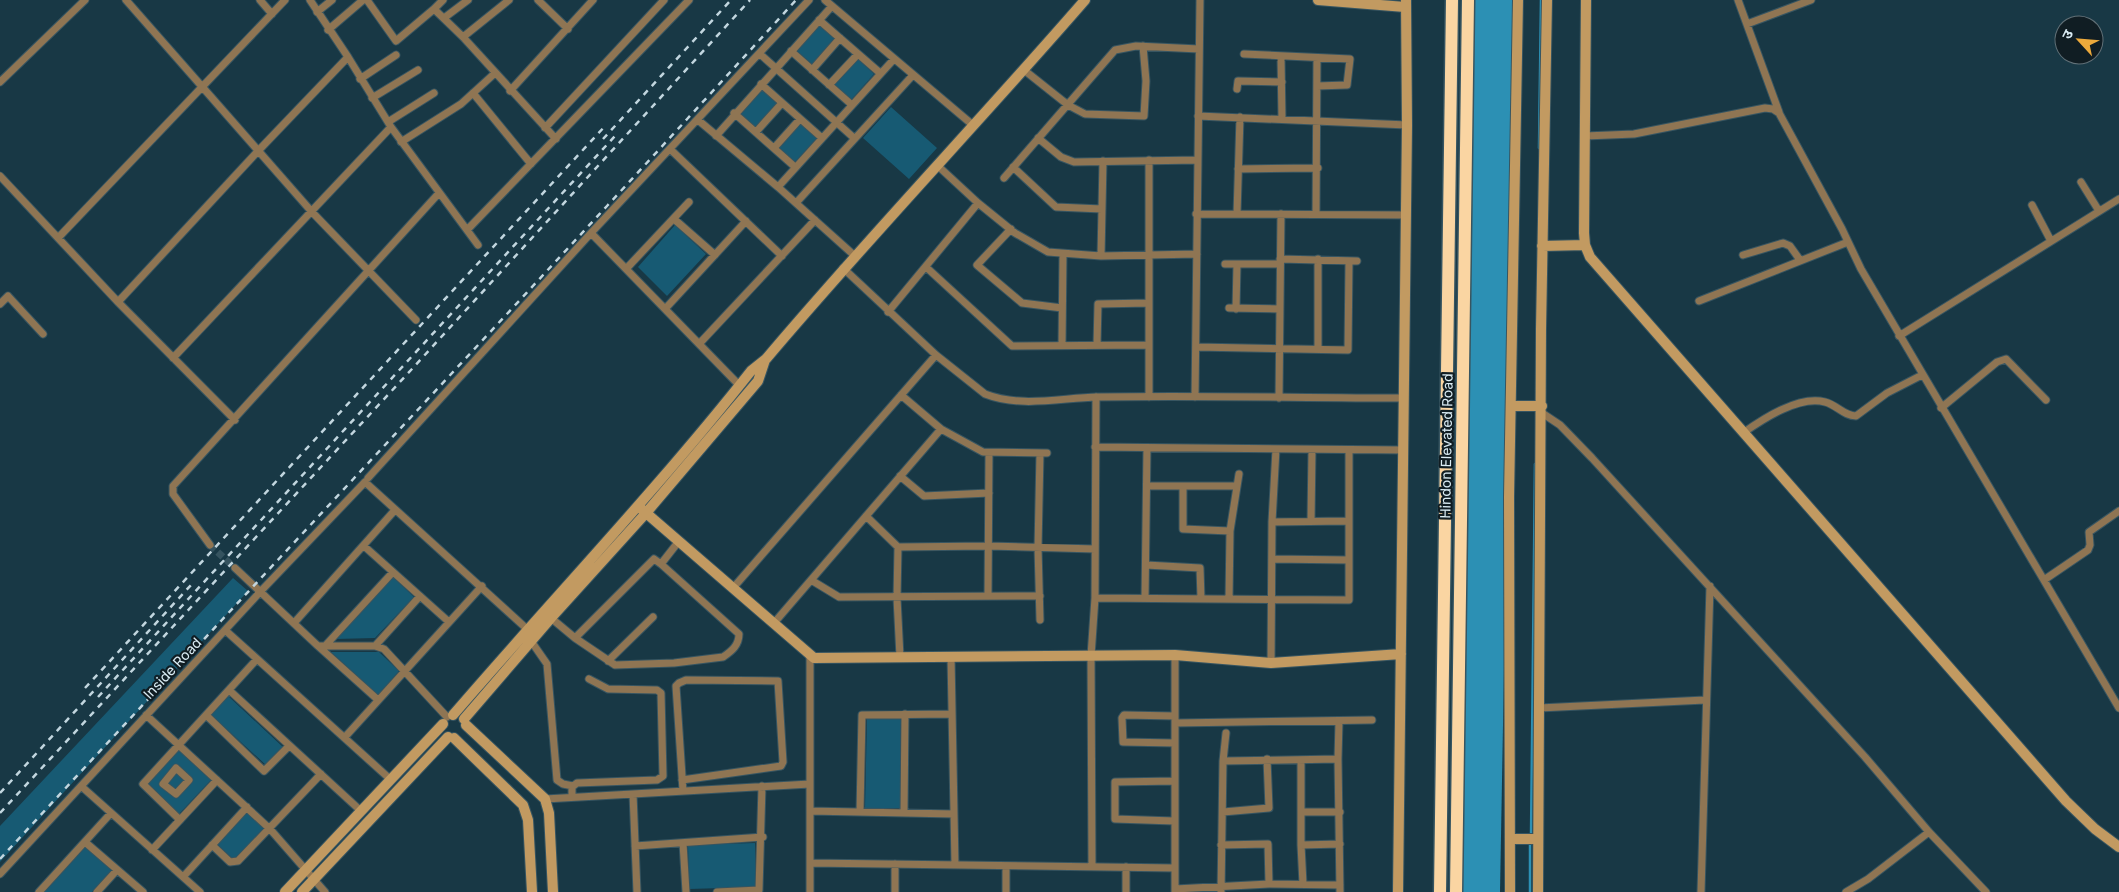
<svg xmlns="http://www.w3.org/2000/svg" width="2119" height="892" font-family="Inter,'Noto Sans Devanagari',sans-serif">
	<style>
		.green { fill: #175a73 }
		.water { fill: #2c90b4 }
		.lines { fill: none; stroke-linecap: round; stroke-linejoin: round }
		.stream { stroke: #2c90b4; stroke-width: 2.5 }
		.street-tunnel { stroke: #35535f; stroke-width: 7; stroke-dasharray: 7 3.5; stroke-linecap: butt }
		.street-casing { stroke: #375561; stroke-width: 9 }
		.secondary-casing { stroke: #375561; stroke-width: 12 }
		.highway-casing { stroke: #375561; stroke-width: 15 }
		.street { stroke: #8f7553; stroke-width: 7 }
		.secondary { stroke: #c29a61; stroke-width: 10 }
		.highway { stroke: #fad5a2; stroke-width: 12 }
		.rail { stroke: #c2d6df; stroke-width: 2.5; stroke-dasharray: 6 6; stroke-linecap: butt }
		.labels { text-anchor: middle; dominant-baseline: central; stroke-width: 4.5; stroke-linejoin: round; paint-order: stroke }
		.street-label { font-size: 14px; fill: #daecf4; stroke: #101d23 }
	</style>
	<rect width="100%" height="100%" fill="#183845"/>
	<!-- green -->
	<path class="green" d="M819 24 836 40 813 65 796 50Z
		M857 58 874 74 851 100 834 84Z
		M761 88 778 103 755 129 738 113Z
		M891 107 937 148 909 179 863 138Z
		M800 122 817 138 794 163 777 148Z
		M675 225 706 254 667 296 638 267Z
		M393 577 414 597 375 638 335 639Z
		M233 578 248 591 0 862V826Z
		M331 652H379L399 671 378 695Z
		M226 694 284 748 267 766 209 713Z
		M867 718H901L900 808H865Z
		M178 749 211 780 179 814 146 783Z
		M247 812 267 830 236 862 217 844Z
		M755 843 756 887 689 889 688 845Z
		M86 846 112 870 92 892H44Z"/>
	<!-- water -->
	<path class="water" d="M1468 0H1516L1500 892H1456Z"/>
	<g class="lines">
		<!-- stream -->
		<path class="stream" d="M1539 148 1541 0
			M1531 836 1535 464
			M1530 892V841"/>
		<!-- street-tunnel -->
		<path class="street-tunnel" d="M210 545 235 568"/>
		<!-- street casing -->
		<g class="street-casing">
			<path id="street" d="M126 0 312 212 416 320
				M260 0 272 14
				M310 0 348 57 391 127 478 245
				M367 0 396 41 434 9
				M443 0 434 9 463 37 556 139
				M538 0 568 29
				M825 0 974 126
				M1738 0 1779 112
				M317 12 332 0
				M444 18 468 0
				M819 20 880 73
				M1747 24 1811 0
				M328 30 363 0
				M463 37 509 0
				M791 51 852 105
				M760 54 854 138
				M1244 54 1350 59 1347 85 1317 86
				M1281 58 1282 119
				M812 70 840 38
				M1024 70 1068 105 1085 114 1144 116 1146 81 1143 46
				M360 79 396 55
				M0 82 85 0
				M761 84 822 138
				M829 85 858 54
				M1237 89 1238 81 1282 82
				M510 91 593 0
				M473 93 531 164
				M372 98 418 70
				M734 113 795 167
				M1198 116 1407 125
				M698 120 778 187 855 256
				M388 122 434 93
				M545 128 664 0
				M756 132 782 103
				M716 136 832 6
				M1585 136 1634 134 1765 108 1773 109 1779 113 1842 229 1861 269 2119 708
				M1038 138 1061 157 1074 162 1198 160
				M401 142 461 104 494 74
				M774 148 800 119
				M670 149 782 256
				M1149 160V397
				M938 166 978 203 1015 233 1048 252 1101 256 1197 254
				M1013 167 1056 207 1102 209
				M1238 169 1318 168
				M0 176 118 302 235 420
				M1004 178 1115 50 1136 46 1199 49
				M2081 182 2099 211
				M778 187 894 59
				M796 203 913 75
				M2032 205 2051 241
				M1196 214 1406 215
				M1237 214 1240 117
				M1316 214 1317 58
				M674 219 715 255
				M1011 229 977 265 1022 303 1062 308
				M467 230 689 0
				M591 233 740 386
				M58 238 285 0
				M1743 255 1783 243 1790 246 1800 260
				M1101 256 1103 161
				M1280 259 1357 261
				M1318 259V348
				M1225 264H1280
				M926 267 1012 346 1149 345
				M843 268 936 355 985 394C1021 408 1060 398 1097 397 1199 395 1302 398 1404 398
				M626 269 689 202
				M1699 301 1848 242
				M118 302 259 150 348 57
				M0 304 8 296 43 334
				M1229 308 1279 309
				M665 309 746 221
				M1236 309 1237 264
				M888 312 978 203
				M1899 336 2119 199
				M699 344 815 220
				M1062 345 1063 254
				M1097 345 1098 304 1149 303
				M1196 347 1348 350 1349 261
				M173 358 391 127
				M901 395 941 429 983 452 1047 453
				M1195 397 1200 0
				M1279 398 1281 214
				M1941 408 1997 362 2006 359 2046 400
				M1542 413 1560 425 1592 458 1865 757 1929 832 1986 892
				M1743 433C1763 419 1799 395 1825 402 1837 405 1844 416 1856 416L1887 393 1922 375
				M1095 447 1403 450
				M1040 453 1038 548 1040 620
				M900 476 924 496 989 493
				M368 478 591 233 809 0
				M1147 486H1236
				M1183 487V529L1230 531
				M866 516 898 547 988 546 1095 549
				M1311 521 1312 450
				M1272 522 1347 521
				M210 545 173 494V486L439 193
				M364 546 449 622
				M898 547 897 598 900 657
				M1272 559 1349 560
				M1146 565 1200 568 1201 599
				M235 568 318 646H375L384 649 447 717
				M811 580 839 597 1040 596
				M2044 580 2088 550 2090 545 2089 532 2119 511
				M733 588 936 355
				M988 596 989 453
				M1095 598 1349 600V450
				M1145 598 1147 448
				M1229 599 1230 531 1239 474
				M551 618 575 638 654 559 661 564 679 541
				M294 623 395 510
				M774 623 941 429
				M225 630 390 779
				M575 638 615 665 674 663 723 657C732 651 739 645 739 634L661 564
				M531 641 547 664 557 780 563 784 573 786
				M318 646 377 699
				M325 646 393 572
				M375 646 420 596
				M951 657 955 865
				M608 661 653 617
				M1271 663 1272 522 1276 449
				M229 690 361 811
				M1539 708 1705 700
				M146 715 270 829 325 892
				M206 715 264 771 289 746
				M1175 716 1124 715 1122 718 1123 742 1175 743
				M1175 723 1372 720
				M345 737 482 586
				M1338 759 1339 721
				M1301 760V812H1340
				M1223 761 1338 759 1340 892
				M176 768 189 780 176 794 163 784Z
				M682 780 781 766 783 762 778 681 686 680 679 683 676 686 683 791
				M81 786 200 892
				M633 794 637 892
				M572 797V787L577 783 657 780 663 776 661 693 657 690 608 689 589 679
				M545 799 810 784
				M810 811 954 814
				M860 812 862 715 952 714
				M1223 812 1269 808 1267 759
				M904 813 905 714
				M180 820 143 784 257 659
				M1174 821 1115 819V782L1175 781
				M85 842 143 892
				M683 843 686 892
				M212 845 230 862 238 861 321 774
				M1221 845 1268 844 1269 884
				M1301 845V812
				M635 846 763 837
				M152 850 217 780
				M810 863 1175 868
				M1006 866V892
				M1092 866 1091 656 1095 598 1096 397
				M1126 867V892
				M0 874 260 592 365 482 527 629
				M183 877 247 807
				M1303 884 1301 845 1340 844
				M1175 889 1269 884 1340 885
				M39 892 111 813
				M97 892 117 870
				M717 892 759 890 762 786
				M810 892V655
				M895 892V864
				M1175 892V655
				M1221 892 1223 761 1226 733
				M1701 892 1710 586
				M1846 892 1868 879 1929 832"/>
		</g>
		<!-- secondary casing -->
		<g class="secondary-casing">
			<path id="secondary" d="M1318 0 1405 7
				M1586 0 1584 233 1585 245 1590 257 2066 801 2095 829 2119 847
				M1542 246 1585 245
				M1512 406H1542
				M638 506 814 658 1175 655 1271 663 1401 654
				M453 715C552 600 657 490 751 371L766 359C869 237 980 121 1085 0
				M464 719 551 618 646 513 758 381 765 360
				M466 725 545 799 549 813 553 892
				M454 738 523 805 528 820 532 892
				M1510 839H1538
				M285 892 443 724
				M302 892 448 737
				M1398 892 1407 125 1406 0
				M1510 892 1509 497 1518 0
				M1538 892 1541 329 1547 0"/>
		</g>
		<!-- highway casing -->
		<g class="highway-casing">
			<path id="highway" d="M1440 892 1452 0
				M1456 892 1468 0"/>
		</g>
		<!-- street -->
		<use href="#street" class="street"/>
		<!-- secondary -->
		<use href="#secondary" class="secondary"/>
		<!-- highway -->
		<use href="#highway" class="highway"/>
		<!-- rail -->
		<path class="rail" d="M603 139 731 0
			M85 688 606 125
			M98 697 615 136
			M0 793 191 585
			M0 813 411 370 750 0
			M0 859C265 572 533 289 796 0"/>
	</g>
	<g class="labels">
		<!-- street labels -->
		<g class="street-label">
			<text transform="translate(1446 446) rotate(-89)">Hindon Elevated Road</text>
			<text transform="translate(172 668) rotate(-47)">Inside Road</text>
		</g>
	</g>
	<!-- north arrow -->
	<g transform="translate(2079 40) rotate(296)"><circle r="24" fill="#101d23" stroke="#617077"/>
	<path d="M0-4L9 19L0 12L-9 19Z" fill="#eca93b"/>
	<text y="-8" font-size="14" font-weight="bold" text-anchor="middle" fill="#daecf4">उ</text>
	</g>
</svg>
